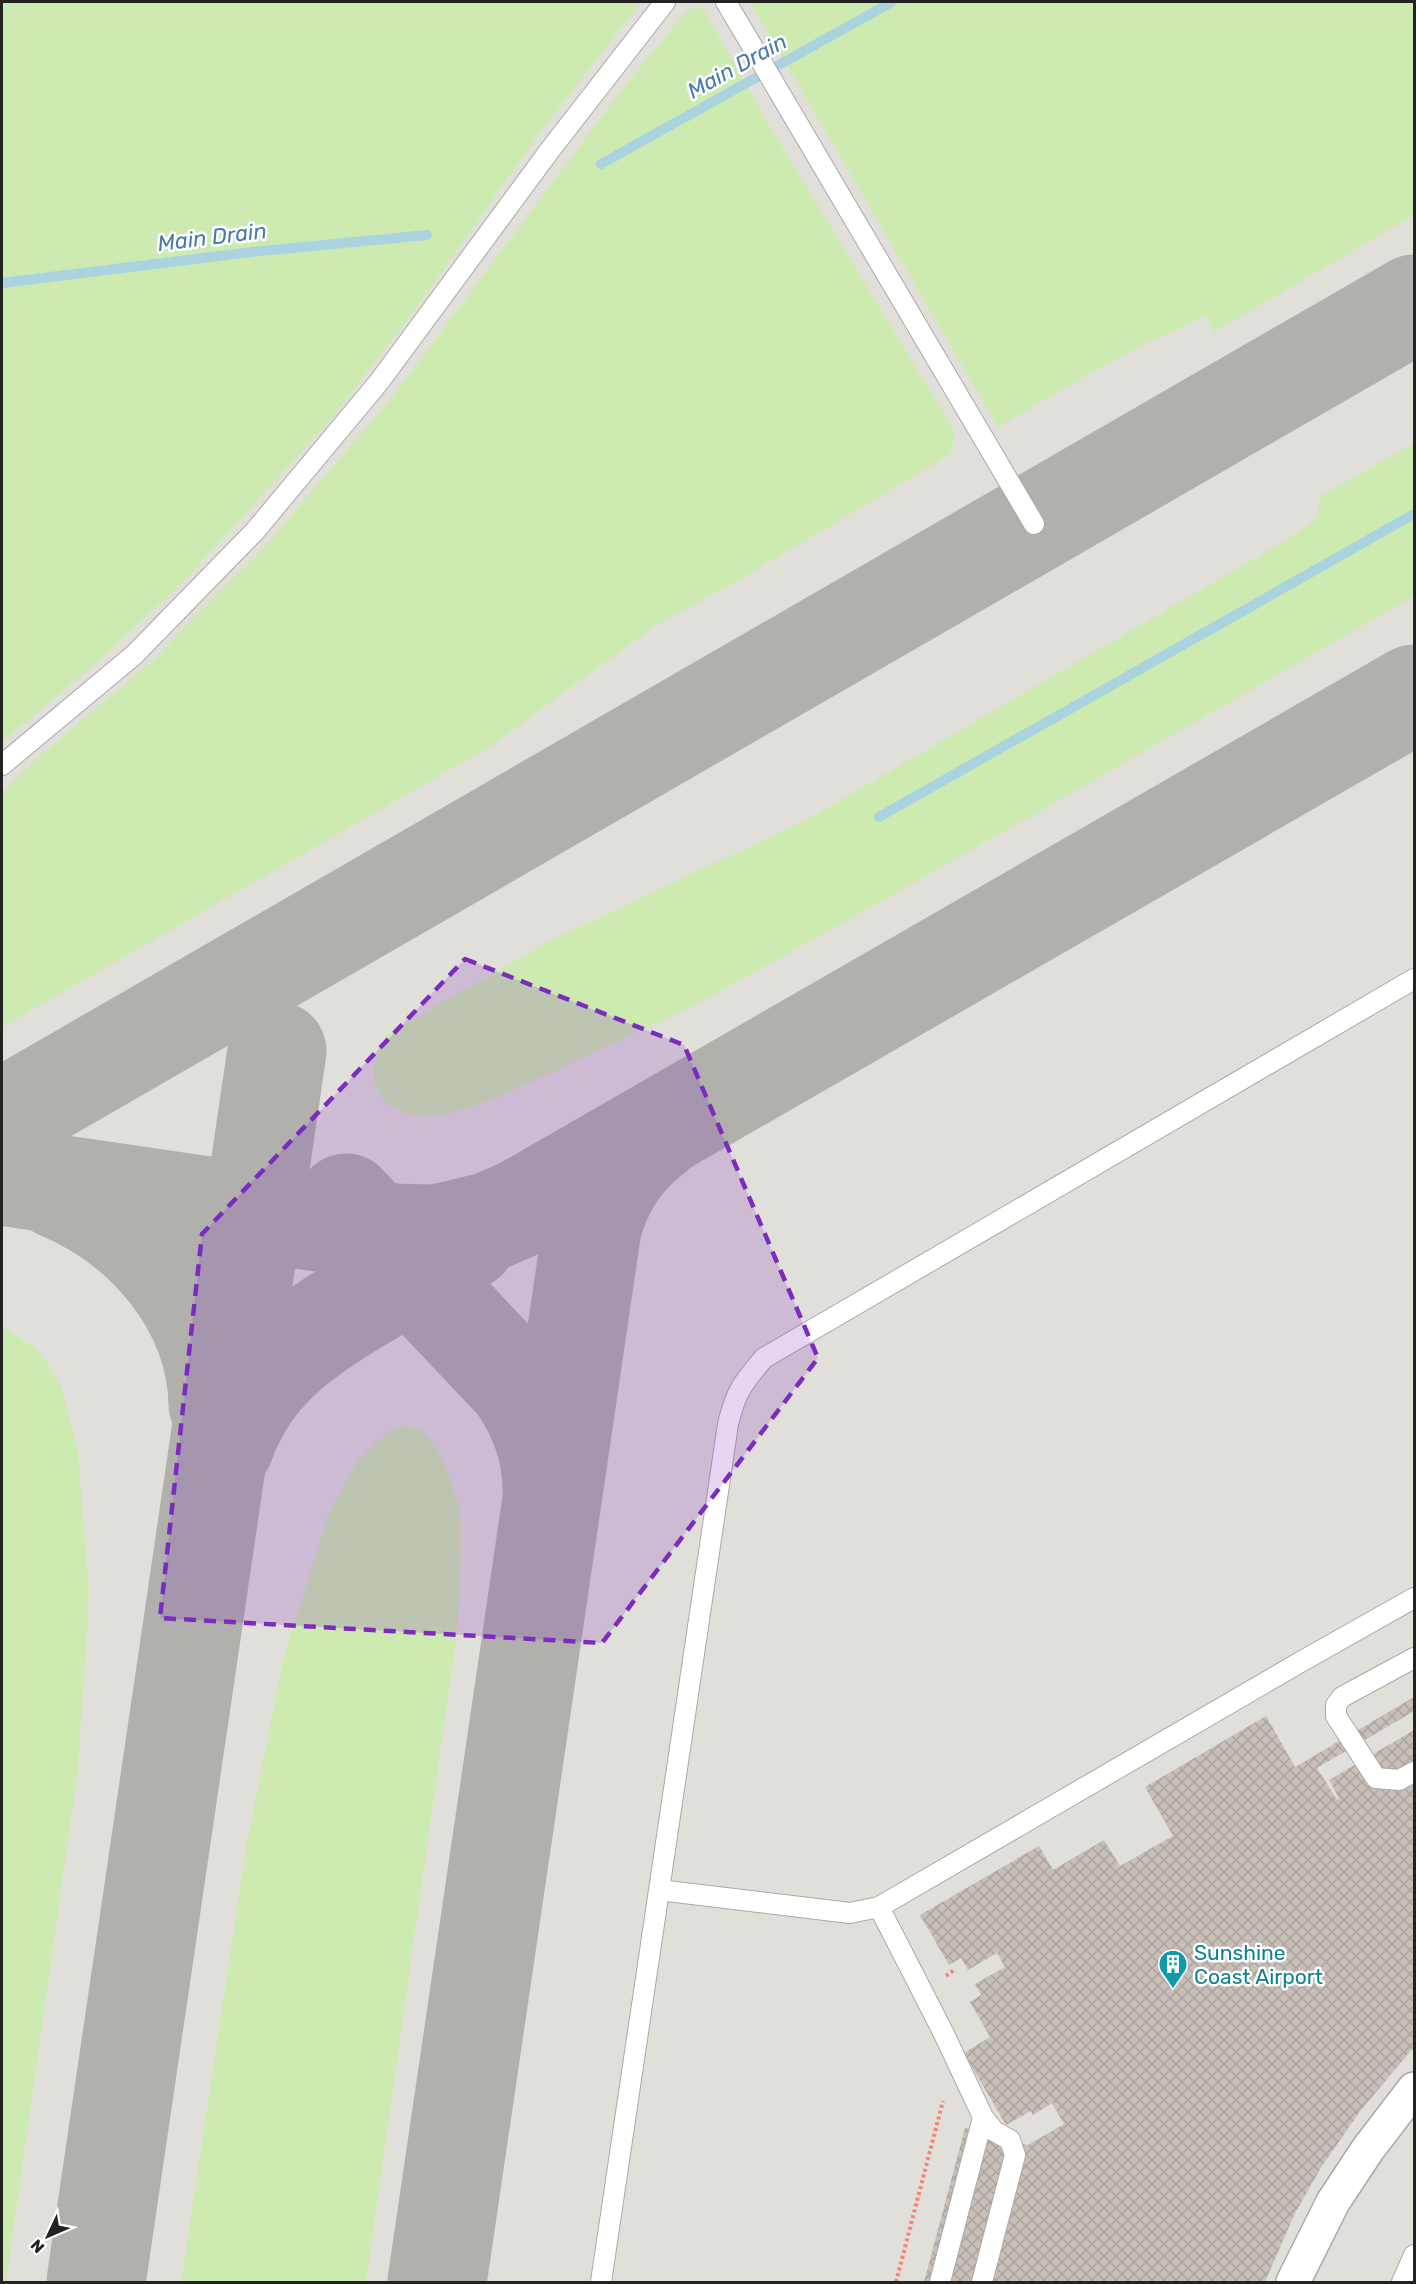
<svg xmlns="http://www.w3.org/2000/svg" width="1416" height="2284" font-family="Rubik,sans-serif">
	<style>
		.airport { fill: #e1dfda }
		.grass { fill: #cdebb0 }
		.lines { fill: none; stroke-linecap: round; stroke-linejoin: round }
		.stream { stroke: #aad3df; stroke-width: 10 }
		.taxiway { stroke: #b1b0ac; stroke-width: 99 }
		.building { fill: url(#building-cross-hatch) }
		.service-casing { stroke: #a9a9a9; stroke-width: 22 }
		.minor-casing { stroke: #a9a9a9; stroke-width: 36 }
		.path { stroke: #fa8072; stroke-width: 4; stroke-dasharray: 3 3; stroke-linecap: butt }
		.service { stroke: #fff; stroke-width: 20 }
		.minor { stroke: #fff; stroke-width: 33 }
		.marked { fill: #7b2cbf; fill-opacity: 0.2; stroke: #7b2cbf; stroke-width: 4.5; stroke-dasharray: 12 8; stroke-linejoin: round }
		.labels { text-anchor: middle; dominant-baseline: central; stroke-width: 5; stroke-linejoin: round; paint-order: stroke }
		.culture-label { font-size: 21px; fill: #0d838f; stroke: #fff; text-anchor: start }
		.water-label { font-size: 22px; font-style: italic; fill: #4a7aab; stroke: #fff }
	</style>
	<defs>
		<pattern id="building-cross-hatch" width="8" height="8" patternUnits="userSpaceOnUse" patternTransform="scale(1.5)"><rect width="8" height="8" fill="#c7bfb8"/><path d="M0 0l8 8M0 8l8-8" fill="none" stroke="#aba49e"/></pattern>
	</defs>
	<rect width="100%" height="100%" fill="#f2efe9"/>
	<!-- airport -->
	<path class="airport" d="M2 2H1414V2282H2Z"/>
	<!-- grass -->
	<path class="grass" d="M2 2H641L541 131 412 314 327 424 183 582 86 672 2 742Z
		M750 2H1414V215L1214 332 1205 315C1185 329 1161 335 1139 347 1091 372 1044 400 998 427Z
		M692 8H703L772 130 953 428V446L949 455 739 580 653 627 491 746 2 1027V792L42 754 154 659 273 537 393 396 621 91 681 17Z
		M1414 443V596C1212 712 1009 830 805 944 771 963 736 983 702 1001 661 1022 619 1040 578 1060 536 1080 492 1103 446 1114 423 1119 400 1116 383 1098 367 1081 374 1052 386 1035L546 943 810 818 1290 538 1317 518 1321 496Z
		M2 1328 7 1329 40 1352 61 1386 78 1451 89 1598 78 1769 6 2282H2Z
		M402 1426C410 1426 417 1427 423 1432 442 1446 460 1502 461 1525 462 1560 459 1596 457 1632L366 2282H181L246 1848 283 1660 329 1513 358 1460 375 1443 390 1431Z"/>
	<g class="lines">
		<!-- stream -->
		<path class="stream" d="M601 164 892 2
			M2 283 251 252 427 235
			M879 817 1414 514"/>
		<!-- taxiway -->
		<path class="taxiway" d="M2 1119 1414 304
			M2 1176 394 1233 430 1234 446 1232 491 1221 523 1207 1414 694
			M58 1189C145 1225 216 1307 218 1404
			M346 1203 517 1384C539 1416 552 1450 552 1489
			M225 1444C251 1369 310 1331 376 1293 406 1275 436 1257 467 1240
			M96 2282 277 1051
			M437 2282 592 1228C602 1190 621 1159 653 1135"/>
	</g>
	<!-- building -->
	<path class="building" d="M1414 1697V1711L1317 1768 1337 1800 1339 1798 1329 1780 1414 1730V2047L1361 2110 1322 2166 1295 2213 1265 2282H924L965 2128 1028 2145 1064 2124 1052 2103 1033 2115 1031 2111 1006 2125 964 2053 990 2037 970 2002 981 1995 975 1984 1005 1967 997 1953 968 1970 961 1958 949 1965 920 1915 1039 1846 1053 1870 1104 1840 1120 1866 1173 1836 1145 1787 1266 1716 1295 1767Z"/>
	<g class="lines">
		<!-- service casing -->
		<g class="service-casing">
			<path id="service" d="M726 2 1034 524
				M2 765 134 655 255 531 379 382 550 150 665 2
				M1414 1658 1342 1697 1336 1705V1716L1376 1778 1399 1780 1414 1772
				M659 1890 850 1913 879 1907 1304 1660 1414 1598
				M879 1907 943 2032 983 2117 994 2131 1010 2140 1015 2155 982 2282
				M601 2282 728 1424C736 1391 742 1384 764 1358L1414 979
				M940 2282 983 2117
				M1402 2282 1414 2255"/>
		</g>
		<!-- minor casing -->
		<g class="minor-casing">
			<path id="minor" d="M1293 2282 1333 2202 1368 2149 1414 2089"/>
		</g>
		<!-- path -->
		<path class="path" d="M946 1976 955 1969
			M896 2282 943 2101"/>
		<!-- service -->
		<use href="#service" class="service"/>
		<!-- minor -->
		<use href="#minor" class="minor"/>
	</g>
	<!-- marked area -->
	<path class="marked" d="M465 959 684 1045 818 1358 602 1643 160 1618 202 1234Z"/>
	<!-- icons -->
	<defs>
		<g id="building-pin" transform="scale(1.5)"><path d="M0 17L-7.5 6A9.5 9.5 0 1 1 7.5 6Z" fill="#0f9aa8" stroke="#fff"/><path d="M-4-6H4V6H1V3H-1V6H-4ZM-2.5-4.3h1.7v1.8h-1.7ZM.8-4.3h1.7v1.8H.8ZM-2.5-1h1.7V.8h-1.7ZM.8-1h1.7V.8H.8Z" fill="#fff"/></g>
	</defs>
	<g fill-rule="evenodd">
		<use href="#building-pin" x="1173" y="1964"/>
	</g>
	<g class="labels">
		<!-- culture labels -->
		<g class="culture-label">
			<text x="1194" y="1952">Sunshine<tspan x="1194" dy="24">Coast Airport</tspan></text>
		</g>
		<!-- water labels -->
		<g class="water-label">
			<text transform="translate(737 66) rotate(-29)">Main Drain</text>
			<text transform="translate(212 237) rotate(-7)">Main Drain</text>
		</g>
	</g>
	<!-- border -->
	<rect width="1416" height="2284" fill="none" stroke="#222222" stroke-width="6"/>
	<!-- north arrow -->
	<g transform="translate(48 2236) rotate(226)" stroke="#ffffff" stroke-width="4.5" paint-order="stroke">
	<path d="M0-4.5L10 22L0 15L-10 22Z" fill="#222222"/>
	<text y="-9" font-size="16" font-weight="bold" text-anchor="middle" fill="#222222">N</text>
	</g>
</svg>
